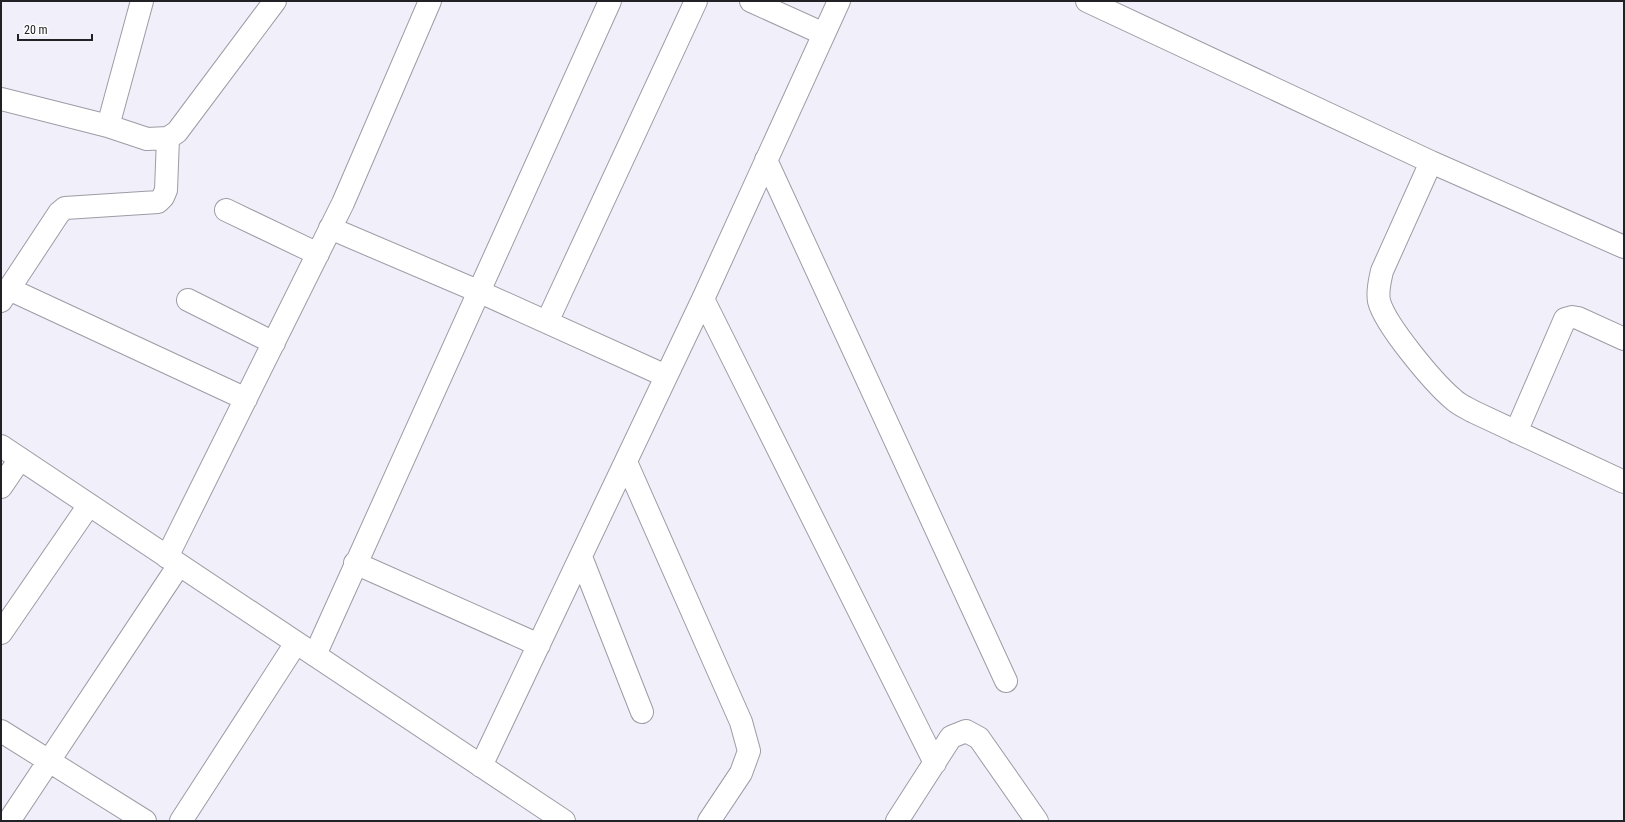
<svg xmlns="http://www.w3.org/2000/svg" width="1625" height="822" font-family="'Roboto Condensed',sans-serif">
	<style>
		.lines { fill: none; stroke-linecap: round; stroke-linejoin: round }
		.street-casing { stroke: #9d9ba5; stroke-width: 24 }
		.secondary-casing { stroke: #9d9ba5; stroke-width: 24 }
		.street { stroke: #fff; stroke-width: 22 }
		.secondary { stroke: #fff; stroke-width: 22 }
	</style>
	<rect width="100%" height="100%" fill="#f1eff9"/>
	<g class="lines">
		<!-- street casing -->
		<g class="street-casing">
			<path id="street" d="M751 1 824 34
				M1087 1 1431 162 1624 247
				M1 99 108 126 147 139 168 138 177 132 275 1
				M108 126 142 1
				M766 160 1006 681
				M1431 162 1382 271C1380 280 1377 291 1379 301 1385 325 1434 383 1453 399 1459 405 1467 408 1474 412L1624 482
				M226 210 318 254
				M330 228 480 292 666 376
				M9 289 246 399
				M703 299 935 763
				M188 300 274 343
				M1 301 59 213 65 208 158 202 163 197 166 190 168 138
				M547 322 696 1
				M1516 432 1565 319 1572 317 1578 318 1624 339
				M626 462 741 722 749 751 741 773 709 821
				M1 487 20 459
				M167 557 343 203 430 1
				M581 557 642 712
				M355 563 539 645
				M1 633 89 505
				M315 655 610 1
				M1 731 145 821
				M481 766 703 299 839 1
				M9 821 179 565
				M181 821 296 643
				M897 821 951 737 966 731 979 738 1037 821"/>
		</g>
		<!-- secondary casing -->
		<g class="secondary-casing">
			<path id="secondary" d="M1 446 564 821"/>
		</g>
		<!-- street -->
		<use href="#street" class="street"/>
		<!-- secondary -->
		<use href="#secondary" class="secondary"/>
	</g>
	<!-- border -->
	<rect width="1625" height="822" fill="none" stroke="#222125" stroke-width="4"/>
	<!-- scale -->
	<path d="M18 34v6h74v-6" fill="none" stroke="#222125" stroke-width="2"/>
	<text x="24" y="34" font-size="12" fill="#222125" stroke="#fdfdfd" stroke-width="3" paint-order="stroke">20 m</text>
</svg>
